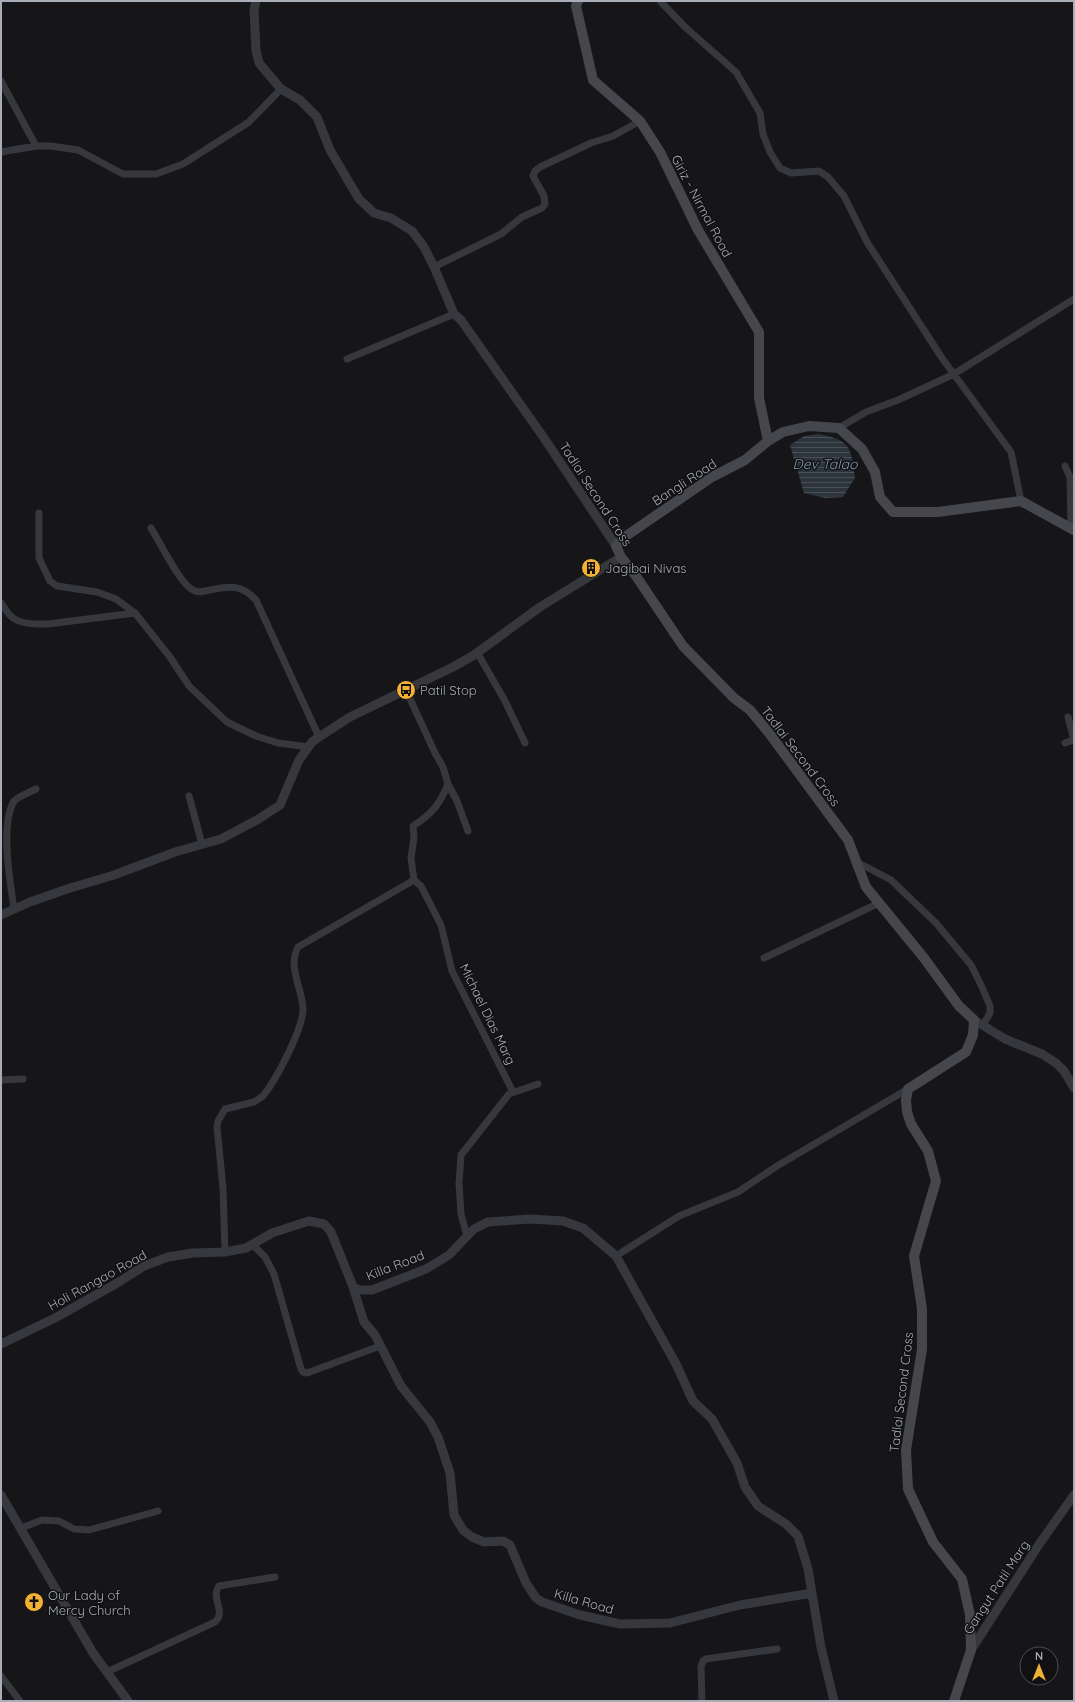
<svg xmlns="http://www.w3.org/2000/svg" width="1075" height="1702" font-family="Quicksand,sans-serif">
	<style>
		.water { fill: url(#water-rules) }
		.lines { fill: none; stroke-linecap: round; stroke-linejoin: round }
		.minor { stroke: #37383d; stroke-width: 7 }
		.tertiary { stroke: #37383d; stroke-width: 9 }
		.secondary { stroke: #45474d; stroke-width: 10 }
		.labels { text-anchor: middle; dominant-baseline: central; stroke-width: 3; stroke-linejoin: round; paint-order: stroke }
		.street-label { font-size: 13px; fill: #a8adb8; stroke: #111113 }
		.poi-label { font-size: 13px; fill: #a8adb8; stroke: #111113; text-anchor: start }
		.water-label { font-size: 14px; font-style: italic; fill: #7f9bb3; stroke: #111113 }
	</style>
	<defs>
		<pattern id="water-rules" width="6" height="5" patternUnits="userSpaceOnUse"><rect width="6" height="5" fill="#2c353c"/><path d="M0 2.5h6" fill="none" stroke="#485056"/></pattern>
	</defs>
	<rect width="100%" height="100%" fill="#161618"/>
	<!-- water -->
	<path class="water" d="M819 434C851 440 851 448 855 478L843 497 825 498 804 493 790 445 804 436Z"/>
	<g class="lines">
		<!-- minor -->
		<path class="minor" d="M660 1 685 27 736 72 760 113 763 134 770 152 780 168 791 173 819 171 828 177 844 196 867 242 942 358 1011 452 1021 501
			M1 81 36 146
			M1 152 36 146H51L78 150 123 174H156L183 164 249 122 281 89
			M434 267 501 234 522 217 542 208 545 204 544 196 533 176 535 171 540 167 591 143 613 136 640 121
			M347 359 454 314
			M839 428 866 412 898 400 954 374 1074 299
			M1065 466 1070 477 1071 528
			M39 513V558L50 581 57 586 97 592 116 599 135 613 170 657 189 686 227 722 256 736 278 743 309 747
			M151 528C160 542 180 584 193 590 196 592 201 592 205 591 227 587 239 582 256 600L319 737
			M1 603C5 608 8 615 13 618 23 625 37 624 48 624L135 613
			M477 652 505 701 525 743
			M406 690 435 753 443 767 448 784C440 804 432 814 413 826L414 838 411 858 414 880 421 886 441 925 452 971 513 1092
			M1068 717 1074 740
			M1065 743 1074 740
			M448 784 457 801 468 831
			M189 796 202 844
			M857 862 891 880 936 923 971 965 982 987 990 1006V1013L983 1025
			M14 909C10 881 0 825 14 801 19 796 30 792 36 789
			M764 958 879 903
			M1 1080 23 1079
			M467 1236 461 1214 459 1183 461 1155 509 1094 538 1084
			M252 1244 265 1257 274 1274 301 1369 303 1372 307 1373 380 1346
			M225 1252 223 1188 217 1127 218 1121 225 1109 254 1102 263 1096C276 1080 302 1031 303 1010 303 989 287 968 298 947L414 880
			M616 1256 679 1216 738 1192 777 1166 908 1089
			M21 1528 42 1520 59 1521 74 1529 89 1530 158 1511
			M107 1672 215 1622C227 1612 210 1598 219 1586L275 1577
			M1 1676 20 1701
			M702 1701 701 1667 703 1661 706 1659 777 1649"/>
		<!-- tertiary -->
		<path class="tertiary" d="M256 1 254 10 256 51 259 63 281 89 300 100 317 117 330 150 359 199 374 213 391 218 412 231 424 247 434 267 454 314 461 320 544 438 616 546
			M1 915 30 902 67 889 114 875 175 852 221 839 257 820 280 805 299 760 312 742 319 737 350 717 453 667 474 655 540 607 621 557
			M974 1020 1005 1039 1042 1054 1056 1063 1064 1071 1074 1088
			M353 1287 359 1290H372L426 1269 449 1255 474 1229 488 1222 530 1219 563 1221 583 1228 616 1256 676 1364 693 1401 712 1419 737 1463 745 1487 758 1506 786 1524 798 1536 808 1569 821 1647 834 1701
			M1 1344 55 1318 119 1282 144 1266 168 1257 193 1253 225 1252 246 1248 272 1233 309 1221 324 1224 331 1232 352 1284 364 1322 375 1335 401 1386 430 1422 438 1437 450 1473 454 1515 463 1530 472 1537 484 1542 503 1541 510 1545 526 1583 536 1598 542 1602 580 1615 620 1624 670 1623 740 1605 812 1593
			M1 1495 93 1653 128 1701
			M971 1650 1040 1543 1074 1495"/>
		<!-- secondary -->
		<path class="secondary" d="M578 1 576 6 593 80 640 121 660 152 698 230 759 332V398L768 441
			M954 1701 971 1650 970 1615 962 1579 933 1542 908 1489 906 1450 922 1349V1309L914 1256 936 1181 928 1151 911 1124 907 1112 906 1100 908 1089 966 1052 973 1035 974 1020 959 1006 924 958 866 887 848 840 769 733 750 710 734 698 683 646 636 576 621 557 616 546 626 536 712 477 745 460 768 441 783 432 809 426 839 428 862 449 875 472 880 497 893 512H938L1021 501 1074 530"/>
	</g>
	<!-- icons -->
	<defs>
		<g id="building-disc" transform="scale(1)"><circle r="9.5" fill="#f2b134" stroke="#111113"/><path d="M-4-6H4V6H1V3H-1V6H-4ZM-2.5-4.3h1.7v1.8h-1.7ZM.8-4.3h1.7v1.8H.8ZM-2.5-1h1.7V.8h-1.7ZM.8-1h1.7V.8H.8Z" fill="#111"/></g>
		<g id="bus-disc" transform="scale(1)"><circle r="9.5" fill="#f2b134" stroke="#111113"/><path d="M-5-6H5V4H4V6H2V4H-2V6H-4V4H-5ZM-3.5-4V0h7V-4ZM-3.5 1.2v1.5H-2V1.2ZM2 1.2v1.5H3.5V1.2Z" fill="#111"/></g>
		<g id="church-disc" transform="scale(1)"><circle r="9.5" fill="#f2b134" stroke="#111113"/><path d="M-1.2-6h2.4v3.5h3.3v2.4h-3.3V6h-2.4V-.1h-3.3v-2.4h3.3Z" fill="#111"/></g>
	</defs>
	<g fill-rule="evenodd">
		<use href="#building-disc" x="591" y="568"/>
		<use href="#bus-disc" x="406" y="690"/>
		<use href="#church-disc" x="34" y="1602"/>
	</g>
	<g class="labels">
		<!-- street labels -->
		<g class="street-label">
			<text transform="translate(702 206) rotate(62)">Giriz - Nirmal Road</text>
			<text transform="translate(684 482) rotate(-33)">Bangli Road</text>
			<text transform="translate(596 494) rotate(57)">Tadlai Second Cross</text>
			<text transform="translate(801 756) rotate(53)">Tadlai Second Cross</text>
			<text transform="translate(488 1014) rotate(64)">Michael Dias Marg</text>
			<text transform="translate(395 1265) rotate(-21)">Killa Road</text>
			<text transform="translate(97 1280) rotate(-29)">Holi Rangao Road</text>
			<text transform="translate(901 1392) rotate(-83)">Tadlai Second Cross</text>
			<text transform="translate(996 1587) rotate(-57)">Gangut Patil Marg</text>
			<text transform="translate(584 1601) rotate(16)">Killa Road</text>
		</g>
		<!-- poi labels -->
		<g class="poi-label">
			<text x="605" y="568">Jagibai Nivas</text>
			<text x="420" y="690">Patil Stop</text>
			<text x="48" y="1595">Our Lady of<tspan x="48" dy="15">Mercy Church</tspan></text>
		</g>
		<!-- water labels -->
		<g class="water-label">
			<text x="825" y="464">Dev Talao</text>
		</g>
	</g>
	<!-- border -->
	<rect width="1075" height="1702" fill="none" stroke="#a8adb8" stroke-width="4"/>
	<!-- north arrow -->
	<g transform="translate(1039 1666)"><circle r="19" fill="#111113" stroke="#4d4f55"/>
	<path d="M0-3L7 15L0 10L-7 15Z" fill="#f2b134"/>
	<text y="-6" font-size="11" font-weight="bold" text-anchor="middle" fill="#a8adb8">N</text>
	</g>
</svg>
